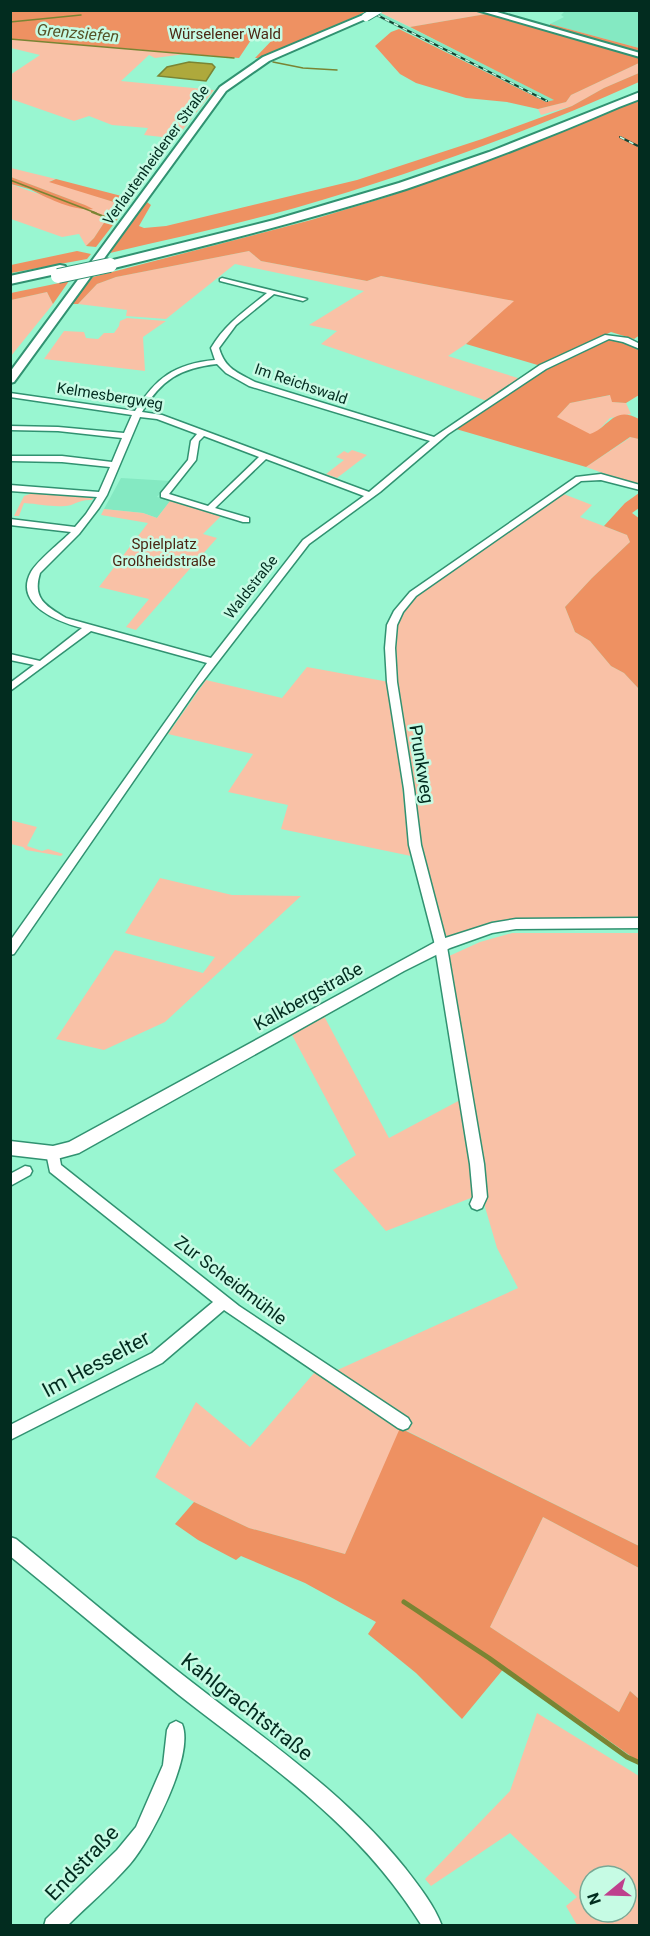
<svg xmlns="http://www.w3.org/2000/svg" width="650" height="1936" font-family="Roboto,sans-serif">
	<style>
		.built { fill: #84e9c2 }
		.green { fill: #f9c1a6; fill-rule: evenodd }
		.forest { fill: #ee9162 }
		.water { fill: #aea93c; stroke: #7a8433; stroke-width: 1.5 }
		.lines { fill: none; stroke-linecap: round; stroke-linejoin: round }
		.stream-far2 { stroke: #7a8433; stroke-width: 1.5 }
		.stream-far1 { stroke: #7a8433; stroke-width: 2 }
		.stream { stroke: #7a8433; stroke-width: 5 }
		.minor-casing { stroke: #319271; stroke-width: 3 }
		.tertiary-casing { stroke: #319271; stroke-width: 3 }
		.secondary-casing { stroke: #319271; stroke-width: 4 }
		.motorway-casing { stroke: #319271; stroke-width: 4 }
		.minor { fill: #fff; fill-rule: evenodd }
		.tertiary { fill: #fff; fill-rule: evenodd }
		.secondary { fill: #fff; fill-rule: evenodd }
		.motorway { fill: #fff; fill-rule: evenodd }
		.rail-casing { stroke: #134333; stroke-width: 2 }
		.rail { stroke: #c6fbe4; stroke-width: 1.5; stroke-dasharray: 5; stroke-linecap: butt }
		.secondary-bridge-casing { stroke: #319271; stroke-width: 10; stroke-linecap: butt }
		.motorway-bridge-casing { stroke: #319271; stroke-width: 16; stroke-linecap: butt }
		.secondary-bridge { stroke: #fff; stroke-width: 8 }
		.motorway-bridge { stroke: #fff; stroke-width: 14 }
		.labels { text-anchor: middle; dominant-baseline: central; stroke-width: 5; stroke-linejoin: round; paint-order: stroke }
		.far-park-label { font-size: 15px; fill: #4c2714; stroke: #c6fbe4 }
		.far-street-label { font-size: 15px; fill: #022c1f; stroke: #c6fbe4 }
		.far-water-label { font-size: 16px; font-style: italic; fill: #555327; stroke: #c6fbe4 }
		.street-label { font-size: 18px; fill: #022c1f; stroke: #c6fbe4 }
		.near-street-label { font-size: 21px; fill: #022c1f; stroke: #c6fbe4 }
	</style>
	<rect width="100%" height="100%" fill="#99f6d1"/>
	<!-- built -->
	<path class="built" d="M565 11H639V48L550 24 564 17 561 15Z
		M381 13 555 100 546 102 375 16Z
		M121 478 171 481 157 497 171 500 157 518 143 513 104 509Z"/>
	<!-- green -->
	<path class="green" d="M385 10H471L486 14 410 27 381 13Z
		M11 39 185 54 155 58 149 55 121 81 214 90 173 142 161 141 162 137 144 135 148 128 112 125 89 116 74 121 11 99 10 75 40 55 11 48Z
		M639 63V73L604 88 572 106 541 115 538 109 566 102 571 95Z
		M11 168 56 179 50 181 117 203 94 238 86 246 79 234 62 237 11 219V184C35 194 59 200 85 205L11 177Z
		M249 251 261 261 367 281 381 276 515 301 466 344 448 356 521 379 487 401 321 344 337 331 309 325 364 291 235 264 166 319 126 316 127 310 78 304 97 284 116 277Z
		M47 292 53 304 11 356V300Z
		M127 318 166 321 143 337 145 371 44 359 64 331 84 332 86 338 98 339 104 333H114L119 326 120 321Z
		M611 395 612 402 626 403 631 414 610 418 597 432 590 435 556 418 570 403Z
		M631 437 639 439V486L586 467Z
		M352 450 367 455 337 478 326 474 344 460 336 457 344 451 348 453Z
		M33 493 93 498 92 500C79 499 73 506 65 506 50 507 40 504 24 503L19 516H14L24 496Z
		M561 493 592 505 580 517 627 535 630 542 592 578 565 607 575 632 590 641 611 666 624 673 639 689V917L494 921 450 938 442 933 424 869 426 860 418 845 400 715 394 648 396 625 404 608 420 593Z
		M170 501 222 515 203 534 217 538 136 630 126 627 149 599 99 587 148 523 101 515 104 509 143 513 157 518Z
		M307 667 389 682 411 856 281 829 288 805 228 792 253 754 168 734 206 680 282 698Z
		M10 820 37 827 27 846 42 851 48 849 63 854 61 856 26 850 23 847 11 844Z
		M160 878 232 895 301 896 165 1022 104 1050 56 1039 115 950 203 973 215 957 125 933Z
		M512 933H639V1546L401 1428 345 1554 249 1528 194 1502 155 1477 196 1402 250 1447 315 1372H333L518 1288 497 1248 485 1207 481 1164 447 957 480 942Z
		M324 1016 389 1138 462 1099 476 1196 386 1231 333 1170 356 1155 291 1033Z
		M543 1517 639 1568V1699L630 1691 619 1712 490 1627Z
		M537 1713 639 1776V1925H577L566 1906 577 1897 510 1833 431 1886 425 1879 510 1791ZM590 1876H626V1912H590Z"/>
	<!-- forest -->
	<path class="forest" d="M363 10 365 12 361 14 260 58H255L276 36 255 34 239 58 11 39V11Z
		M486 14 639 57V63L571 95 566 102 538 109 507 102 466 98 416 83 400 74 375 46 391 32 399 29 546 102 554 100 410 27Z
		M550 24 639 48V51L550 27Z
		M639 73V82C528 132 412 174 295 208 233 225 171 239 110 253L147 202 151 205 139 226 144 228 166 226 357 180 482 139 572 106 604 88Z
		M639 100 640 335 634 339 611 332 541 366 466 344 514 301 381 276 367 281 261 261 249 251 116 277 97 284 78 304H71L93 277 311 220 390 196 467 168Z
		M11 177 85 205 93 209C72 211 48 198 29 189 23 187 17 186 11 184Z
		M56 179 133 199 96 247 86 246 94 238 117 203 49 182Z
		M77 251 91 254 87 259 11 273V265Z
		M69 281 53 304 47 292 11 300V293Z
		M610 338 623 341 639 349V395L626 403 612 402 610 395 570 403 557 417 590 434C609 428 613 405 639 419V439L630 437 586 467 456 429 546 368Z
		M639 493V508L632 513 640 519 639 689 624 673 611 666 590 641 575 632 565 607 592 578 630 542 627 535 604 526 625 503Z
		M400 1428 639 1546V1568L543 1517 490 1627 619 1712 630 1691 639 1699V1762L505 1667 462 1719 416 1673 368 1634 376 1622 305 1583 241 1556 236 1560 198 1540 175 1524 194 1502 249 1528 345 1554Z"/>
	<!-- water -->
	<path class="water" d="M189 62 212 64 215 67 206 81 158 76 167 67Z"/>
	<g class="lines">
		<!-- stream-far2 -->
		<path class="stream-far2" d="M10 22 81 15
			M10 39 234 58
			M273 62 303 68 337 70
			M10 180 96 213"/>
		<!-- stream-far1 -->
		<path class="stream-far1" d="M92 212 113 220"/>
		<!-- stream -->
		<path class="stream" d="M404 1602 489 1658 627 1757 640 1763"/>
		<!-- minor casing -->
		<g class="minor-casing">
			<path id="minor" d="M222 278 307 299 303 301 274 294 236 325 219 348C225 369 237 372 255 382L434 437 540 365 605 335 628 338 640 344V349L623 342 609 339 546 369 448 434 380 492 309 544 197 689 14 954 10 955V941L207 663 91 631 10 691V683L34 665 10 660V654L40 661 82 628C59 622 13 605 31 572 38 560 61 542 71 532L10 525V519L75 527 86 514 97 497 10 491V485L99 492 110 467 62 462 10 461V456H62L112 462 122 438 58 431 10 430V426L58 427 124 433 132 415 10 397V393L135 411C156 378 174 364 215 360L211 348C225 324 246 310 267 293L220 281V279ZM217 364 226 373 249 386 430 441 369 492 162 415 142 412C161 380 180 368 217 364ZM140 417 157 419 197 434 191 441 188 460 161 493V497L243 522H249V518L215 508 266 459 364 496 303 540 211 658 66 618C46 606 32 599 40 573L79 534 99 508 107 495ZM204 436 259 457 208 506 169 494 196 460 199 441Z
				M601 474 640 485V490L601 480 581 481 416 596 403 612 397 625 395 648 397 682 414 789 421 845 446 941 484 1164 487 1197 482 1208 477 1210 472 1208 470 1204 473 1197 470 1164 434 941 409 845 404 789 387 682 385 648 387 625 394 611 410 592 576 477Z
				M53 1148 58 1149 61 1165 239 1306 408 1418 411 1423 408 1428 403 1430 398 1428 224 1310 162 1363 10 1440V1425L152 1353 213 1302 50 1172 46 1153 48 1149Z
				M25 1166 30 1167 32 1171 30 1175 10 1186V1174Z
				M10 1537 16 1539C75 1587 133 1637 193 1683 267 1741 346 1794 405 1868 419 1886 434 1905 442 1926H422C359 1824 271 1767 179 1695 122 1649 67 1602 10 1556Z
				M176 1721 182 1724C195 1754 151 1840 130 1864 111 1886 88 1905 67 1926H44L46 1919 117 1850 136 1827 163 1765 167 1730 170 1724Z"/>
		</g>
		<!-- tertiary casing -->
		<g class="tertiary-casing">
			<path id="tertiary" d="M640 918V928L516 929 492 933 450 948 404 971 79 1153 53 1160 10 1155V1141L53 1146 69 1142 439 940 492 923 516 919Z"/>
		</g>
		<!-- secondary casing -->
		<g class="secondary-casing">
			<path id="secondary" d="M477 10H490L640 53V57Z
				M363 15 370 17 269 61 226 91 14 382 10 383V372L220 87 263 57Z"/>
		</g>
		<!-- motorway casing -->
		<g class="motorway-casing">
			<path id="motorway" d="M640 92V99L619 107C549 137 478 165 406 189 308 220 209 245 110 269L103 265 105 262 274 220 399 183 489 152Z
				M60 265 65 266 67 269 65 272 10 284V276Z"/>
		</g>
		<!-- minor -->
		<use href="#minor" class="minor"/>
		<!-- tertiary -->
		<use href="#tertiary" class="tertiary"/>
		<!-- secondary -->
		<use href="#secondary" class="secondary"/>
		<!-- motorway -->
		<use href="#motorway" class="motorway"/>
		<!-- rail casing -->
		<g class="rail-casing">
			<path id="rail" d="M367 10 547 101
				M620 137 640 147"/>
		</g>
		<!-- rail -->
		<use href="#rail" class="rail"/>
		<!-- secondary-bridge casing -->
		<g class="secondary-bridge-casing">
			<path id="secondary-bridge" d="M366 17 378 10"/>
		</g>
		<!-- motorway-bridge casing -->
		<g class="motorway-bridge-casing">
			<path id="motorway-bridge" d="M58 276 110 265"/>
		</g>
		<!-- secondary-bridge -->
		<use href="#secondary-bridge" class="secondary-bridge"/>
		<!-- motorway-bridge -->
		<use href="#motorway-bridge" class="motorway-bridge"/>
	</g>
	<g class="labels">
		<!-- far-park labels -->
		<g class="far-park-label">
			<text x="225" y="34">Würselener Wald</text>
			<text x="164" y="544">Spielplatz<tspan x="164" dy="17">Großheidstraße</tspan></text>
		</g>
		<!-- far-street labels -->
		<g class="far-street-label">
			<text transform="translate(156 155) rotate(-54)">Verlautenheidener Straße</text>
			<text transform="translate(301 384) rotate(19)">Im Reichswald</text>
			<text transform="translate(110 396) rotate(9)">Kelmesbergweg</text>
			<text transform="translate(251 587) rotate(-52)">Waldstraße</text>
		</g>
		<!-- far-water labels -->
		<g class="far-water-label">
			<text transform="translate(78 33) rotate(5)">Grenzsiefen</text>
		</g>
		<!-- street labels -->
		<g class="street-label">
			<text transform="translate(422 764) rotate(81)">Prunkweg</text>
			<text transform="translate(308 996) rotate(-29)">Kalkbergstraße</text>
			<text transform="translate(231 1280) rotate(37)">Zur Scheidmühle</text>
		</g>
		<!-- near-street labels -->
		<g class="near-street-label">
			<text transform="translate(96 1364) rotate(-28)">Im Hesselter</text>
			<text transform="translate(247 1707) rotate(38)">Kahlgrachtstraße</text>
			<text transform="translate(82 1863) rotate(-46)">Endstraße</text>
		</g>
	</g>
	<!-- border -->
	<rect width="650" height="1936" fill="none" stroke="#022c1f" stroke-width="24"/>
	<!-- north arrow -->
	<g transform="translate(608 1894) rotate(251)"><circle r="28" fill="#c6fbe4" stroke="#78a895" stroke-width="1.5"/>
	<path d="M0-4.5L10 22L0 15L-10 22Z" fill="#be408d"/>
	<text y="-9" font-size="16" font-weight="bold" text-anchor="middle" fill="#022c1f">N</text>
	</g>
</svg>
